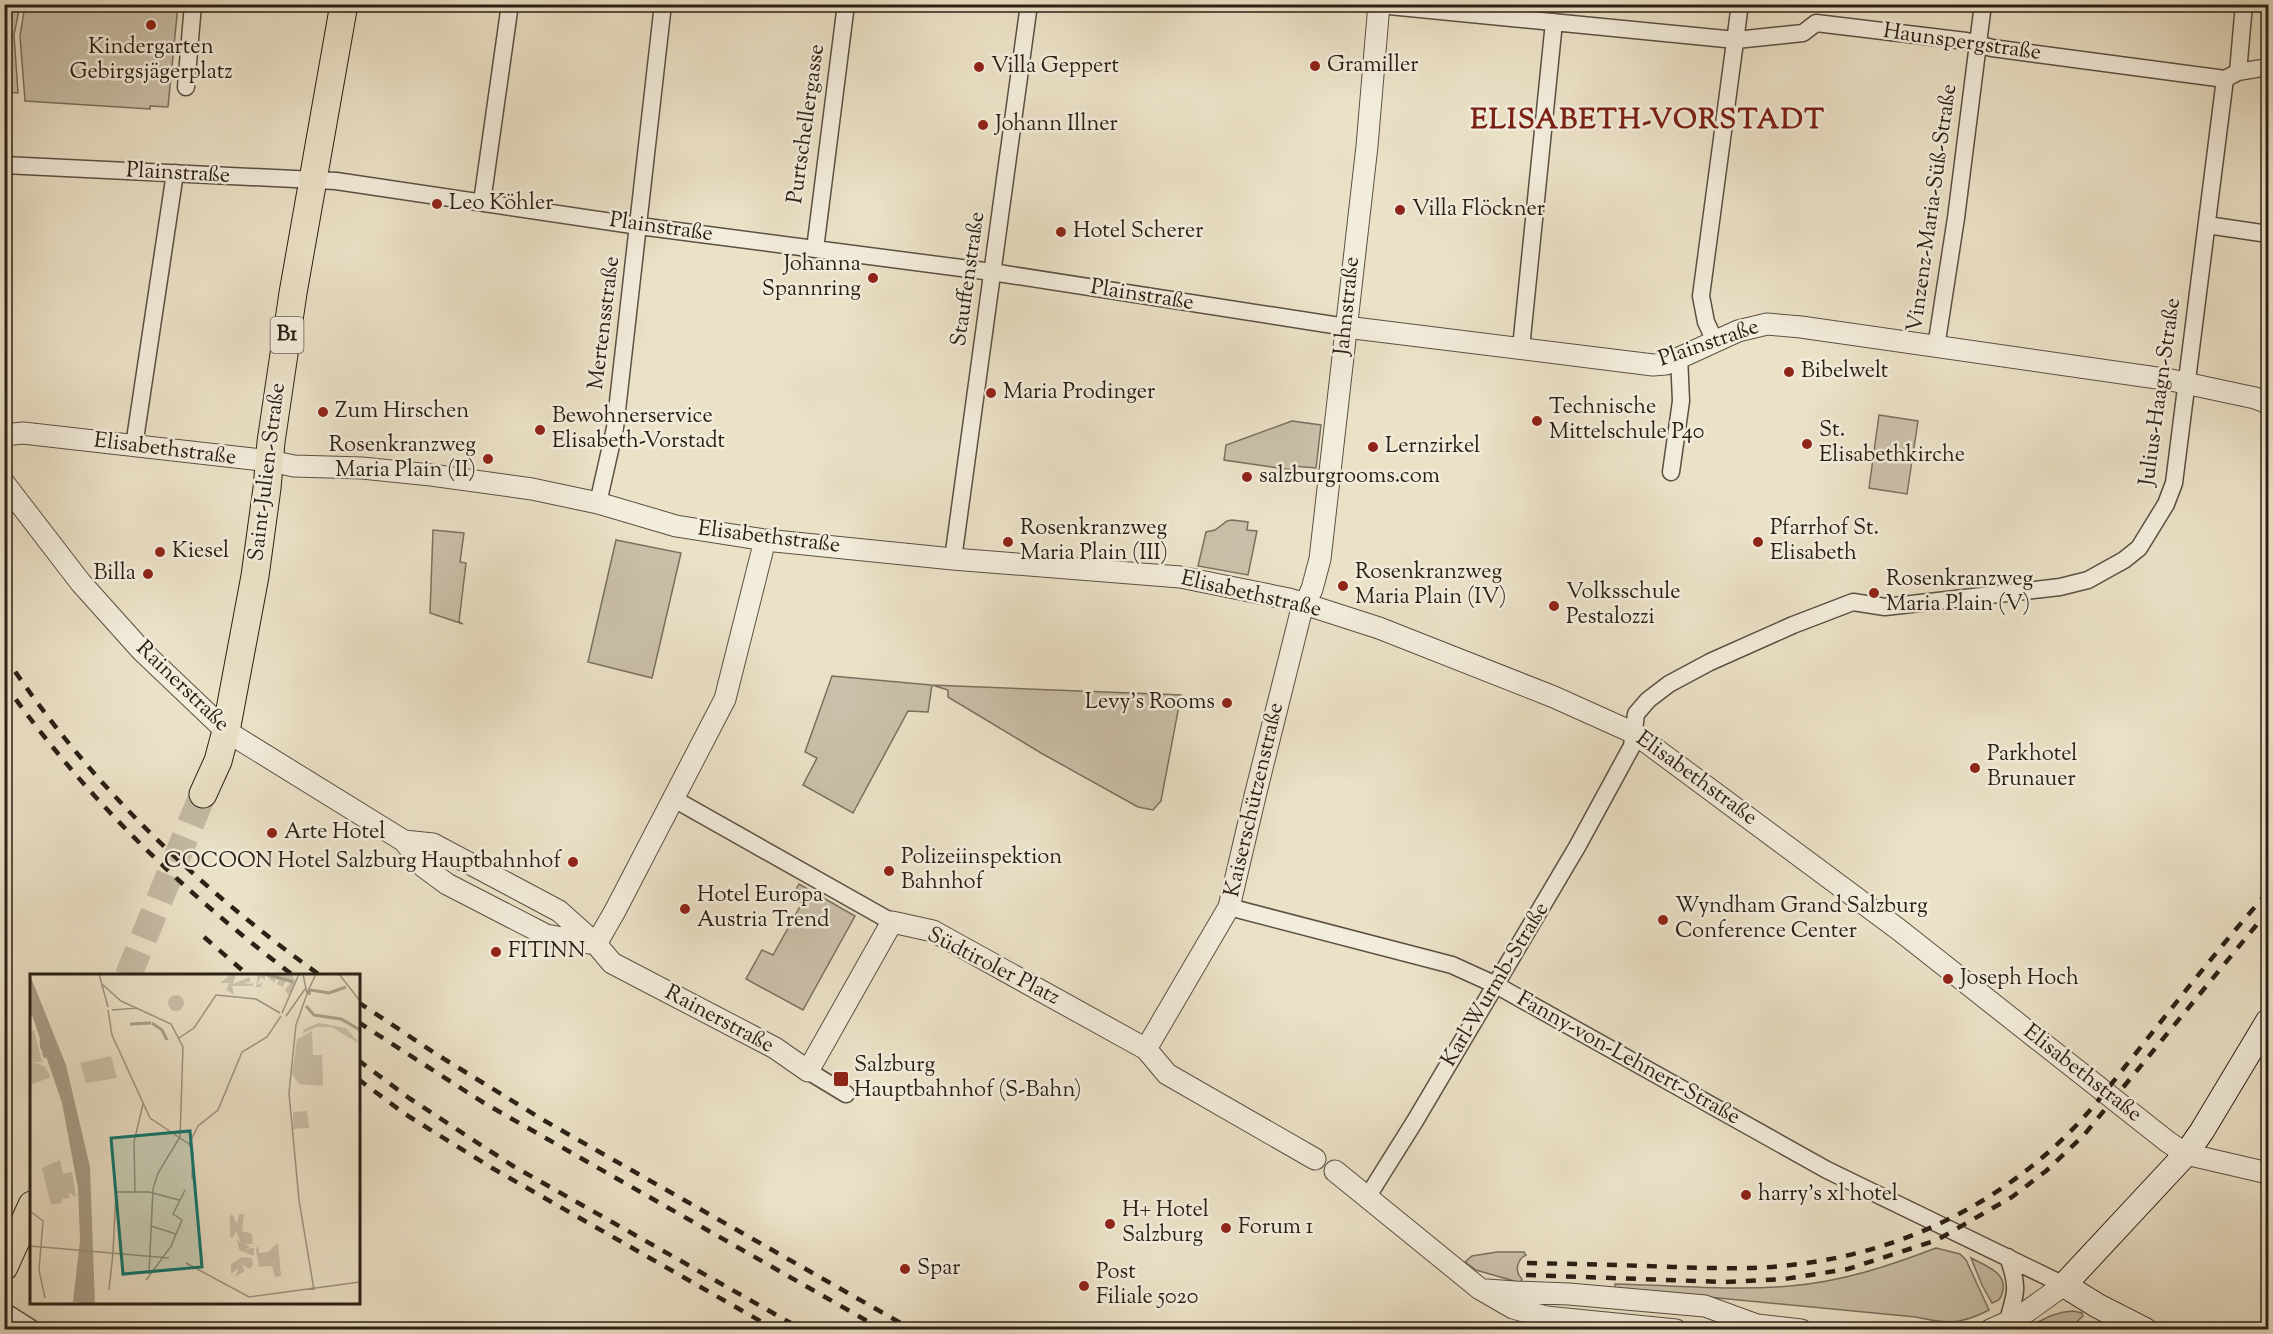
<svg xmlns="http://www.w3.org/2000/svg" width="2273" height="1334" font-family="'Sorts Mill Goudy',serif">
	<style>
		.green { fill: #cac0a9; stroke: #7a7060; stroke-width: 1.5 }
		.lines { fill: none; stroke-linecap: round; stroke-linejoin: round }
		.primary-tunnel { stroke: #c5baa4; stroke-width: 27; stroke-dasharray: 27 14; stroke-linecap: butt }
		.minor-casing { stroke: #5b5042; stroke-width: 19 }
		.tertiary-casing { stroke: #5b5042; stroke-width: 23 }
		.secondary-casing { stroke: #2b2016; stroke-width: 26 }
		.primary-casing { stroke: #2b2016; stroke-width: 29 }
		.minor { stroke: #f2ecdb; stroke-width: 16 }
		.tertiary { stroke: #f2ecdb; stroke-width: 21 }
		.secondary { stroke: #f2ecdb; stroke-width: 24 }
		.primary { stroke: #ebe1c7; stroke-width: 27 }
		.rail { stroke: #2b2016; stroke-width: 4.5; stroke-dasharray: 10 10; stroke-linecap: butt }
		.poi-dot { fill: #8f2418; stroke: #f2ecdb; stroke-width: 2 }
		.labels { text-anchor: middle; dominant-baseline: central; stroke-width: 5; stroke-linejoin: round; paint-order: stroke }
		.shield { fill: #f2ecdb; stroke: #675d51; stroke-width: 1.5 }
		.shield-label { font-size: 21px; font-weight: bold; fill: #2b2016 }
		.street-label { font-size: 22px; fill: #2b2016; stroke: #f2ecdb }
		.poi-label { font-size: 22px; fill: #2b2016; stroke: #f2ecdb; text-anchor: start }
		.district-label { font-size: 28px; font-weight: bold; letter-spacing: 1.5px; fill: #7a1f14; stroke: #f2ecdb }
		.inset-river { fill: none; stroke: #aa9f8b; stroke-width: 3 }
		.inset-road { fill: none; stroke: #9e9480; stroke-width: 1.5 }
		.view { fill: #0f766e; fill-opacity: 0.15; stroke: #0f766e; stroke-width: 3 }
		.inset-edge { fill: none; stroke: #2b2016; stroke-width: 3 }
	</style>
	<rect width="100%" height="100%" fill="#ebe1c7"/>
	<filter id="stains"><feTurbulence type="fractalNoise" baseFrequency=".00333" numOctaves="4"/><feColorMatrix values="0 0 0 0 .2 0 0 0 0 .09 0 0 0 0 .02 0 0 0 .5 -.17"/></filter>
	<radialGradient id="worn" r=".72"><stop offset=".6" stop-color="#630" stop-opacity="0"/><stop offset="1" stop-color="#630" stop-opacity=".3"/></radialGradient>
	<!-- green -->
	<path class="green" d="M4 5H20L14 35 18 93 5 92Z
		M25 5H178L168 107 150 106V109L25 101 20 36Z
		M1879 415 1918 421 1907 494 1869 488Z
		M1292 421 1321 425 1316 468 1293 466 1292 470 1224 460 1226 445Z
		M1232 520 1248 522 1247 530 1257 531 1248 575 1198 566 1206 532 1215 530 1227 521Z
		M433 530 464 533 460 562 466 563 459 622 463 624 430 613Z
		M616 540 681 553 652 678 588 662Z
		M832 676 931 685 1181 695 1161 801 1153 810 1138 807 1041 753 948 697V690L932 685 928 712 908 711 853 813 803 785 817 758 805 752Z
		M799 884 855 916 803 1010 746 979 762 950 773 955 802 903 792 897Z
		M1936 1248 1960 1254 1966 1260 1989 1310C1960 1325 1947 1324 1916 1317L1615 1288V1284C1673 1285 1732 1291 1790 1286 1841 1282 1889 1266 1936 1248Z
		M1497 1252H1524L1526 1255C1517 1260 1514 1271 1522 1279L1521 1283 1476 1270 1465 1262 1472 1256Z
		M1971 1258C1986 1266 2009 1273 2002 1294 2000 1300 1998 1301 1992 1303L1982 1285Z
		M2073 1311 2082 1313 2083 1316 2070 1328 2024 1329C2041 1321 2053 1312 2073 1311Z"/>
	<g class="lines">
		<!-- primary-tunnel -->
		<path class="primary-tunnel" d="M128 976 203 794"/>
		<!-- minor casing -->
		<g class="minor-casing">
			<path id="minor" d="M1379 5 1736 40 1803 33 1816 23 1966 41 1992 48 2225 79
				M2238 72 2244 4
				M186 87 193 4
				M4 165 336 181 639 226 992 272 1346 327
				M482 202 510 4
				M2207 225 2268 234
				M815 249 846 4
				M1715 341 1706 322 1701 296 1740 4
				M1936 347 1956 218 1983 4
				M1521 348 1554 22
				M134 446 175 173
				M1671 472 1681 401 1679 356
				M598 503 615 428 663 4
				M953 559 1029 4
				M674 799 892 922
				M1229 907 1452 965 1496 985 1827 1170 2064 1285
				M808 1071 846 1094
				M1368 1196 1415 1121 1577 847 1632 746 1636 714 1648 700 1669 684 1710 662 1793 625 1853 602 1885 607 2060 587 2088 580 2124 560 2139 548 2166 504 2174 483 2225 79 2238 72 2268 67
				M4 1311 34 1330
				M2007 1323C2016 1294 2019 1287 2008 1257"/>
		</g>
		<!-- tertiary casing -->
		<g class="tertiary-casing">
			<path id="tertiary" d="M1346 327 1653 365 1666 364 1738 331 1767 324 1801 327 2171 380 2255 398 2268 403
				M4 435 23 433 270 461 294 466 362 468 431 475 532 489 598 503 676 526 765 540 953 559 1180 577 1289 599 1379 628 1554 697 1634 733 1898 929 2168 1142 2186 1154 2268 1173
				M4 483 81 583 142 651 226 731 404 841 424 867 447 884 546 935 595 944
				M404 841 433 844 559 911 596 944 612 963 775 1048 808 1071 892 922 933 931 1146 1049 1167 1074 1315 1159
				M596 944 615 911 725 699 765 540
				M1146 1049 1229 907 1256 792 1301 612 1312 589 1320 559 1367 146 1379 4
				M1335 1171 1480 1289 1513 1308 1546 1317 1676 1330
				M1487 1290 1515 1292 1569 1294 1705 1306 1757 1325 1801 1330
				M1990 1330 2019 1317 2064 1285"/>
		</g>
		<!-- secondary casing -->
		<g class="secondary-casing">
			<path id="secondary" d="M2145 1330 2098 1306 2064 1285 2186 1154 2202 1131 2268 1021"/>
		</g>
		<!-- primary casing -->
		<g class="primary-casing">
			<path id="primary" d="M203 794 218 761 226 731 255 576 267 488 271 442 293 293 344 4
				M4 1267 32 1205"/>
		</g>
		<!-- minor -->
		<use href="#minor" class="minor"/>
		<!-- tertiary -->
		<use href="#tertiary" class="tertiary"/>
		<!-- secondary -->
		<use href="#secondary" class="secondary"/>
		<!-- primary -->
		<use href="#primary" class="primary"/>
		<!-- rail -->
		<path class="rail" d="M4 655C89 784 196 886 321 976
			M4 683C87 800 181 890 294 976
			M204 937 249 976
			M224 975 225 976
			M358 1002 436 1054 545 1121 913 1330
			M358 1022 484 1103 883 1330
			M358 1060 409 1098 513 1166 803 1330
			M358 1079 405 1114 492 1168 776 1330
			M1527 1263C1576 1264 1624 1265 1673 1267 1712 1268 1752 1270 1791 1265 1903 1253 2008 1201 2084 1117 2102 1097 2118 1075 2136 1053 2179 999 2222 944 2268 892
			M1526 1275 1725 1282 1785 1279 1848 1269 1937 1240 2012 1197 2046 1171 2084 1135 2268 911"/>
	</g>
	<!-- markers -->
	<g class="poi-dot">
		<circle cx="151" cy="25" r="6"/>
		<circle cx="1315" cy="66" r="6"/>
		<circle cx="979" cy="67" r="6"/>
		<circle cx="983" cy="125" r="6"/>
		<circle cx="437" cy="204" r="6"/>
		<circle cx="1400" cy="210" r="6"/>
		<circle cx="1061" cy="232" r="6"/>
		<circle cx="873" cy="278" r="6"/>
		<circle cx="1789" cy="372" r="6"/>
		<circle cx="991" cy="393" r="6"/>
		<circle cx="323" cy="412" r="6"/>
		<circle cx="1537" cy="421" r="6"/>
		<circle cx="540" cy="430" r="6"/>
		<circle cx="1807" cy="444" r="6"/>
		<circle cx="1373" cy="447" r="6"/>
		<circle cx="488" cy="459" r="6"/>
		<circle cx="1247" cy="477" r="6"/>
		<circle cx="1008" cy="542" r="6"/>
		<circle cx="1758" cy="542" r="6"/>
		<circle cx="160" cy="552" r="6"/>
		<circle cx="148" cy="574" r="6"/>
		<circle cx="1343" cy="586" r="6"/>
		<circle cx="1874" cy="593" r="6"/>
		<circle cx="1554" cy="606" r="6"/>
		<circle cx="1227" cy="703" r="6"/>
		<circle cx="1975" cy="768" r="6"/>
		<circle cx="272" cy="833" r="6"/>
		<circle cx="573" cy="862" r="6"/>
		<circle cx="889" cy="871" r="6"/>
		<circle cx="685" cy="909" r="6"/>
		<circle cx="1663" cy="920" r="6"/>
		<circle cx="496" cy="952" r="6"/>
		<circle cx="1948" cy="979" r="6"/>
		<rect x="833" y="1071" width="16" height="16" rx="3"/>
		<circle cx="1746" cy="1195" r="6"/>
		<circle cx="1110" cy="1224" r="6"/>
		<circle cx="1226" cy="1228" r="6"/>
		<circle cx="905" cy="1269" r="6"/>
		<circle cx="1084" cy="1286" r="6"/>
	</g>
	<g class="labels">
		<!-- shield labels -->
		<rect class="shield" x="270.5" y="317" width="33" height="36" rx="4.5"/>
		<g class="shield-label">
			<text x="287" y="335">B1</text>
		</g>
		<!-- street labels -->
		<g class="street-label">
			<text transform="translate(1962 43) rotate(8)">Haunspergstraße</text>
			<text transform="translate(807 124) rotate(-82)">Purtschellergasse</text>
			<text transform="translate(178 174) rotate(3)">Plainstraße</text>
			<text transform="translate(1933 208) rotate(-82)">Vinzenz-Maria-Süß-Straße</text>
			<text transform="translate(661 228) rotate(8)">Plainstraße</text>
			<text transform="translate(969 279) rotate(-82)">Stauffenstraße</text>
			<text transform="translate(1142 296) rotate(9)">Plainstraße</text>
			<text transform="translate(1348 306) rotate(-84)">Jahnstraße</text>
			<text transform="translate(605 323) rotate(-83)">Mertensstraße</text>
			<text transform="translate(1709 344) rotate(-19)">Plainstraße</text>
			<text transform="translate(2161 392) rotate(-82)">Julius-Haagn-Straße</text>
			<text transform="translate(165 450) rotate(7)">Elisabethstraße</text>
			<text transform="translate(268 472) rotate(-83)">Saint-Julien-Straße</text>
			<text transform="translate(769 538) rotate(7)">Elisabethstraße</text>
			<text transform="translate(1251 595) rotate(13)">Elisabethstraße</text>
			<text transform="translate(182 687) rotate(44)">Rainerstraße</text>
			<text transform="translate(1696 779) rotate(36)">Elisabethstraße</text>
			<text transform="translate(1255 800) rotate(-77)">Kaiserschützenstraße</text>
			<text transform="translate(993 967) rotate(27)">Südtiroler Platz</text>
			<text transform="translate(1496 985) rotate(-59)">Karl-Wurmb-Straße</text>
			<text transform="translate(719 1020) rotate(28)">Rainerstraße</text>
			<text transform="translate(1628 1059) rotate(29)">Fanny-von-Lehnert-Straße</text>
			<text transform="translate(2082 1074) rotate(38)">Elisabethstraße</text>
		</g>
		<!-- poi labels -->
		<g class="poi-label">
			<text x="151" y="48" text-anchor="middle">Kindergarten<tspan x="151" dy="25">Gebirgsjägerplatz</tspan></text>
			<text x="1327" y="66">Gramiller</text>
			<text x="991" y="67">Villa Geppert</text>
			<text x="995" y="125">Johann Illner</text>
			<text x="449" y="204">Leo Köhler</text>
			<text x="1412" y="210">Villa Flöckner</text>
			<text x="1073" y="232">Hotel Scherer</text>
			<text x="861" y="265" text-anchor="end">Johanna<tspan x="861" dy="25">Spannring</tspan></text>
			<text x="1801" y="372">Bibelwelt</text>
			<text x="1003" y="393">Maria Prodinger</text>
			<text x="1549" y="408">Technische<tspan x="1549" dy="25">Mittelschule P40</tspan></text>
			<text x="335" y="412">Zum Hirschen</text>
			<text x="552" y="417">Bewohnerservice<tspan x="552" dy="25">Elisabeth-Vorstadt</tspan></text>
			<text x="1819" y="431">St.<tspan x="1819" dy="25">Elisabethkirche</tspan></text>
			<text x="476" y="446" text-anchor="end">Rosenkranzweg<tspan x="476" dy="25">Maria Plain (II)</tspan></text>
			<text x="1385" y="447">Lernzirkel</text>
			<text x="1259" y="477">salzburgrooms.com</text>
			<text x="1020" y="529">Rosenkranzweg<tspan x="1020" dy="25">Maria Plain (III)</tspan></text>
			<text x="1770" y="529">Pfarrhof St.<tspan x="1770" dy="25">Elisabeth</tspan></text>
			<text x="172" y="552">Kiesel</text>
			<text x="1355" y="573">Rosenkranzweg<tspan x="1355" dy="25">Maria Plain (IV)</tspan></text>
			<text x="136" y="574" text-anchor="end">Billa</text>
			<text x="1886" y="580">Rosenkranzweg<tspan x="1886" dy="25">Maria Plain (V)</tspan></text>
			<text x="1566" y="593">Volksschule<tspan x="1566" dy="25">Pestalozzi</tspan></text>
			<text x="1215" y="703" text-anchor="end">Levy's Rooms</text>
			<text x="1987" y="755">Parkhotel<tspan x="1987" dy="25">Brunauer</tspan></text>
			<text x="284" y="833">Arte Hotel</text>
			<text x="901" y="858">Polizeiinspektion<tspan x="901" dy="25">Bahnhof</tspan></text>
			<text x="561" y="862" text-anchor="end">COCOON Hotel Salzburg Hauptbahnhof</text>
			<text x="697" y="896">Hotel Europa<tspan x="697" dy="25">Austria Trend</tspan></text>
			<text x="1675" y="907">Wyndham Grand Salzburg<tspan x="1675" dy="25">Conference Center</tspan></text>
			<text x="508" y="952">FITINN</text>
			<text x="1960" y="979">Joseph Hoch</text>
			<text x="854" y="1066">Salzburg<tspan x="854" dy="25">Hauptbahnhof (S-Bahn)</tspan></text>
			<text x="1758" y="1195">harry’s xl hotel</text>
			<text x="1122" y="1211">H+ Hotel<tspan x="1122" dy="25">Salzburg</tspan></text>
			<text x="1238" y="1228">Forum 1</text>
			<text x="917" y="1269">Spar</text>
			<text x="1096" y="1273">Post<tspan x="1096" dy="25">Filiale 5020</tspan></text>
		</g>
		<!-- district labels -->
		<g class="district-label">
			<text x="1648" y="121">ELISABETH-VORSTADT</text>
		</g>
	</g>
	<!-- overview -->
	<g transform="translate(30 974)">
		<rect width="330" height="330" fill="#ebe1c7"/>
		<path d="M201 0H206L203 10 220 3V8L213 9 222 10 223 7V12H202L204 21 197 16 195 21 199 9H190ZM228 0H262L265 7 259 22 255 16 261 8 256 6 253 13 247 10 249 6 245 5V9L235 1V6L231 3 228 8V11L232 8 231 13H226ZM138 29a8 8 0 1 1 16 0a8 8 0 1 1-16 0ZM289 49 316 54 330 70 301 53H287L272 60 274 55ZM4 56 12 88H2L14 92 21 103 0 111V58ZM282 57 283 81H292L293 112 269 110 262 100 267 65ZM81 82 87 104 56 109 50 89ZM277 137 279 154 263 155V138ZM30 186 33 200 42 198 46 223 39 219 40 224 33 225 32 221V229L21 231 12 194ZM202 240 207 250 209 240H214L212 257 222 260 223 270H215L221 273 214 275 224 274V282L209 276 207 265 211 269 206 257 203 263 193 264 200 263V243L195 247ZM248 269 251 302 245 303 242 292 229 293 226 276 228 271 229 279 238 278ZM212 283 222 284 223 291 220 295 211 290 215 297 205 303 209 294 201 300V290Z" fill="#cac0a9"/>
		<path d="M0 1 36 91 60 193 65 330 43 328 50 266 48 214 32 129 2 41 0 44Z" fill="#aa9f8b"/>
		<path class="inset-river" d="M236 0 263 8M279 21 280 16 299 19 316 13M276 32 284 41 311 45 330 56M122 49 132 56 137 66M100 50 121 49M12 75 11 66 15 84"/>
		<path class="inset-road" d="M69 0 78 33M273 0 277 20 266 51 259 119 269 226 284 316M309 0 330 27M72 10 91 27 141 50 153 73 150 163 128 199 123 215 119 300M277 19 286 0M78 36 82 61 120 144 159 170 168 152 188 136 212 78 237 63 251 42M82 36 107 34M252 39 269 0M256 42 275 15M149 64 164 54 186 21 226 25 250 39M159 170 163 178 162 205M105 218 104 168 113 130M0 237 13 247 9 296 15 324M121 252 146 260M0 272 139 284M141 272 152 246 143 240 155 216M83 279 86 218H119L149 226M156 289 219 323 330 308M116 306 142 271M79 316 83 279"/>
		<path class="view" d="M160 157 172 293 93 300 81 164Z"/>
		<rect width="330" height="330" class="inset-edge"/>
	</g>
	<!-- margin -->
	<rect width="2273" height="1334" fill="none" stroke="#ebe1c7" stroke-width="24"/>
	<rect x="6" y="6" width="2261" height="1322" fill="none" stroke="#2b2016" stroke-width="3"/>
	<rect x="12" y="12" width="2249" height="1310" fill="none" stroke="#2b2016" stroke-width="1.5"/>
	<rect width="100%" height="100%" filter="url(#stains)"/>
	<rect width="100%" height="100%" fill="url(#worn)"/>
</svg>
